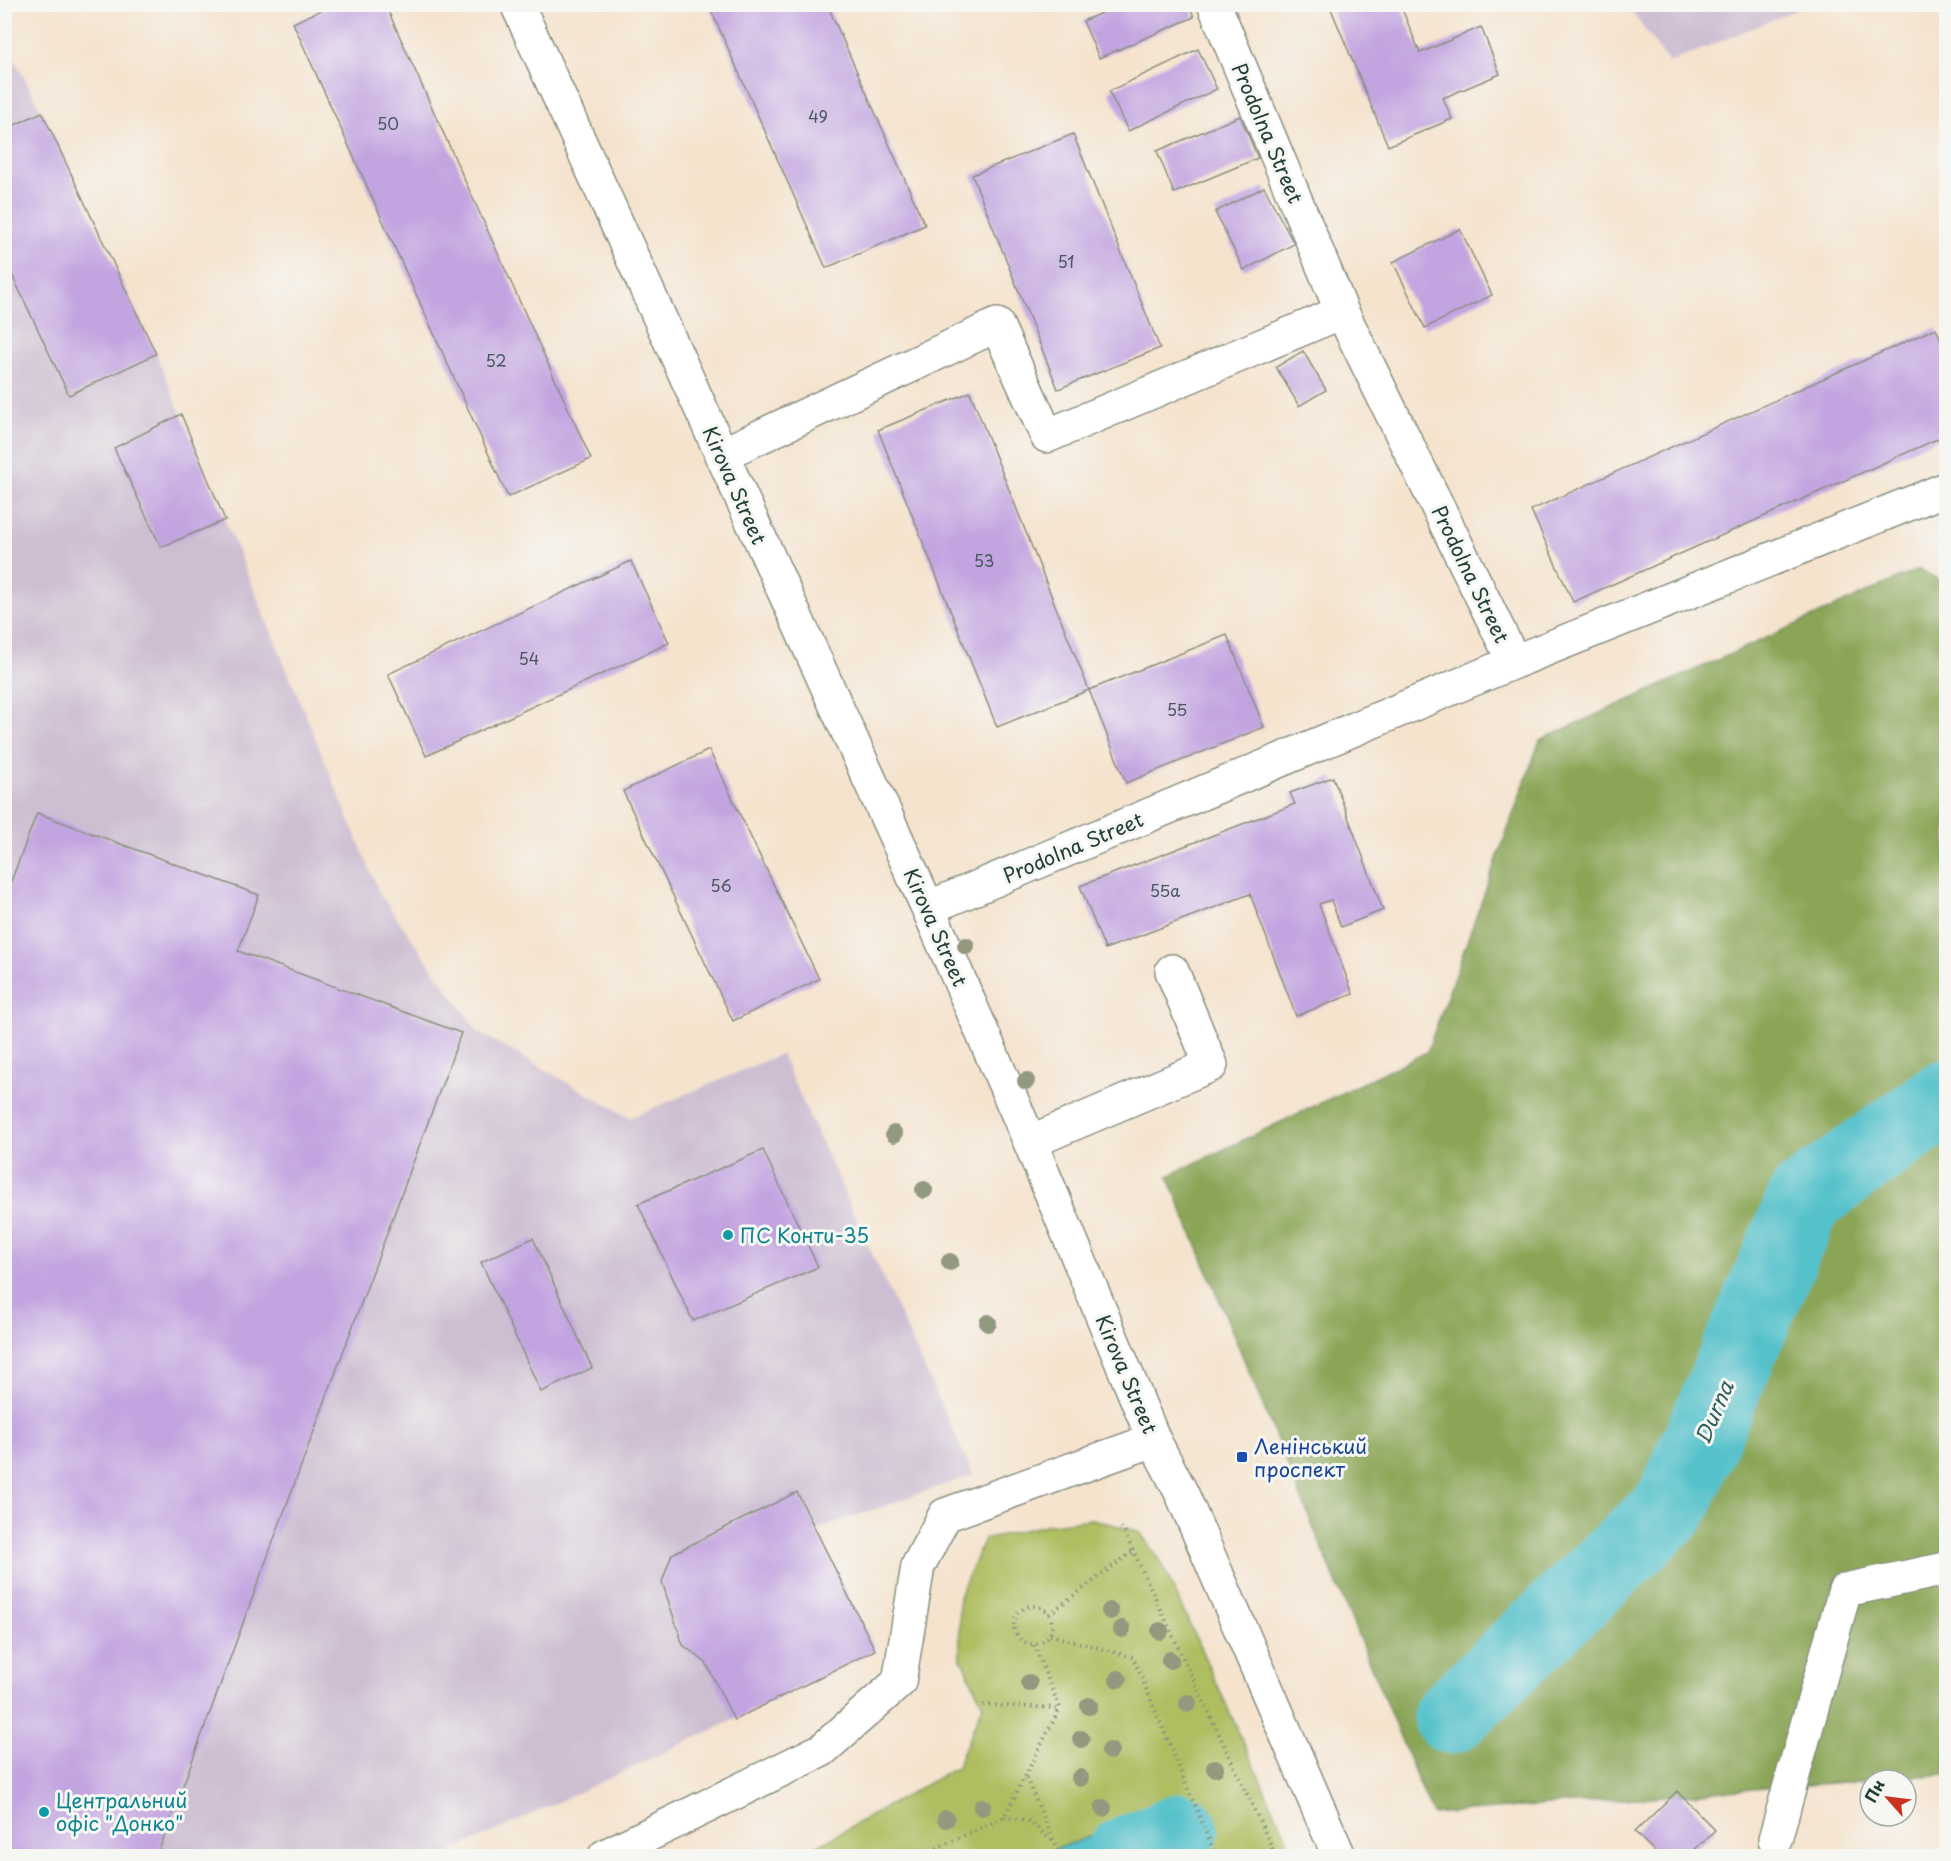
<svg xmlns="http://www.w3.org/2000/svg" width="1951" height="1861" font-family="'Playpen Sans',sans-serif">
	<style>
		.industrial { fill: #cdbed2 }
		.green { fill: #aebe61; stroke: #667e4a; stroke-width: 1.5 }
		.forest { fill: #8aa557; stroke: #547146; stroke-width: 1.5 }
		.water { fill: #54c1cb; stroke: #3a7f80; stroke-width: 1.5 }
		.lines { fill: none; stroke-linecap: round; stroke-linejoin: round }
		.river { stroke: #54c1cb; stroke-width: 76 }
		.building { fill: #c2a4e0 }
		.minor-casing { stroke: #8a9081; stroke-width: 36 }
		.path { stroke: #8a9081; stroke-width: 4; stroke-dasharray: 1.5 4.5; stroke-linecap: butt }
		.minor { stroke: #fff; stroke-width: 33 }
		.tree { fill: #93997f }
		.culture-dot { fill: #0f9aa8; stroke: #f6f6f2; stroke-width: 2 }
		.transit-dot { fill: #1a4fb4; stroke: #f6f6f2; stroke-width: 2 }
		.labels { text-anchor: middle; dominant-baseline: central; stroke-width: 6; stroke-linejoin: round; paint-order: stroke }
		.number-label { font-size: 16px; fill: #48575f }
		.street-label { font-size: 20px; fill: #1f3d34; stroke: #f6f6f2 }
		.culture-label { font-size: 20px; fill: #0d838f; stroke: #f6f6f2; text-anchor: start }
		.transit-label { font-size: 20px; fill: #164399; stroke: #f6f6f2; text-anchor: start }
		.water-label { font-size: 21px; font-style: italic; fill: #2c5e5a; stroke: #f6f6f2 }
	</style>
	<rect width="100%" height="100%" fill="#f6f6f2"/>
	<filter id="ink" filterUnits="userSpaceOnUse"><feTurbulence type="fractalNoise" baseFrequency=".0167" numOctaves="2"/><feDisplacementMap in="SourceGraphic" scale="12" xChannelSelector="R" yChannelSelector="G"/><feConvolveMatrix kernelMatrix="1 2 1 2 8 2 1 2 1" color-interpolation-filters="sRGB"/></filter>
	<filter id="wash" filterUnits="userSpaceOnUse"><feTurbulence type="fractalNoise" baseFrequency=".008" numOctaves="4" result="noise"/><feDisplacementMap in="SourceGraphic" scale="24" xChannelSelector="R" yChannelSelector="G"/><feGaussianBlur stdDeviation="1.35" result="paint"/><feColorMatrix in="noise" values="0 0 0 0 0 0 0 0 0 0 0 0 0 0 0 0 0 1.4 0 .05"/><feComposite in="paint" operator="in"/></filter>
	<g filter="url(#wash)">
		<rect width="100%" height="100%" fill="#f5e3ce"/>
		<!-- industrial -->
		<path class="industrial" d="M1627 5H1807L1669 63Z
			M4 39 42 112 156 354 380 894 478 1032 630 1118 781 1054 973 1475 815 1530 875 1650 734 1720 442 1856H5Z"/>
		<!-- green -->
		<path class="green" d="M1092 1519 1140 1532 1163 1566 1295 1856H799L957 1767 983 1705 960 1656 959 1597 984 1539 1045 1525Z"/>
		<!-- forest -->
		<path class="forest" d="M1919 569 1946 584V1774L1432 1814 1168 1176 1427 1052 1540 740Z"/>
		<!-- water -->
		<path class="water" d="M1155 1828 1164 1854 1158 1856H1037L1111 1829 1128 1838Z"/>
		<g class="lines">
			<!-- river -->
			<path class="river" d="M1451 1716 1672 1506 1805 1199 1946 1097
				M1123 1856 1181 1831"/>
		</g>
		<g id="blocks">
			<!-- building -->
			<path class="building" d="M334 4H385L591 459 508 497 293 23Z
				M719 4H827L925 225 826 268 710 8Z
				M1122 4H1189L1194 17 1099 58 1083 21Z
				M1329 4H1400L1420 53 1481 27 1500 74 1443 98 1452 119 1388 146Z
				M1198 49 1217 89 1128 131 1109 91Z
				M42 112 156 354 69 395 4 258V130Z
				M1240 116 1258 158 1174 193 1157 151Z
				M1073 134 1160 348 1058 389 972 175Z
				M1264 187 1294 244 1244 270 1215 212Z
				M1460 229 1492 295 1425 328 1393 262Z
				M1936 328 1946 353V435L1573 602 1531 510Z
				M1303 351 1326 390 1299 406 1276 367Z
				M970 392 1089 690 997 727 878 430Z
				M181 414 225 520 161 547 114 448Z
				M631 561 669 643 426 756 388 674Z
				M1227 635 1264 727 1126 783 1089 690Z
				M709 750 819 979 733 1021 623 791Z
				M1333 777 1383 910 1341 927 1331 900 1319 904 1353 994 1296 1016 1250 894 1105 949 1080 886 1295 804 1290 793Z
				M37 813 259 895 238 951 461 1033 157 1856H4V900Z
				M763 1150 818 1267 693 1321 638 1204Z
				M533 1238 592 1368 541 1392 481 1262Z
				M797 1492 875 1650 734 1720 706 1663 683 1645 662 1582 672 1554Z
				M1677 1791 1715 1830 1688 1856H1659L1635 1832Z"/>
		</g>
	</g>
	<g filter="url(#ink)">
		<use href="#blocks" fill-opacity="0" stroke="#8a9081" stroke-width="1.5"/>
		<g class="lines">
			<!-- minor casing -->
			<g class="minor-casing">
				<path id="minor" d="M517 4 928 908 1030 1142 1154 1440 1182 1494 1339 1856
					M721 455 997 325 1047 436 1342 312
					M1514 662 1946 489
					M928 908 1514 662 1342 312 1214 4
					M1030 1142 1211 1065 1172 971
					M1775 1839 1845 1590 1946 1569
					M605 1856 822 1750 899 1682 918 1566 945 1515 1154 1440"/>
			</g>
			<!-- path -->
			<path class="path" d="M1122 1527 1276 1856
				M1014 1625a19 19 0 1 1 38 0a19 19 0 1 1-38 0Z
				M1049 1614 1133 1551
				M1050 1635 1133 1657 1216 1856
				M983 1705 1060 1708
				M1026 1778 1061 1856
				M1004 1817 1029 1821 1055 1843
				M920 1856 1004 1817 1060 1708 1034 1645"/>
			<!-- minor -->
			<use href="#minor" class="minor"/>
		</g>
		<!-- trees -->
		<g class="tree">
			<circle cx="966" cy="946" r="9"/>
			<circle cx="1026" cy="1081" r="9"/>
			<circle cx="894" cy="1134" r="9"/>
			<circle cx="924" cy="1190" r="9"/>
			<circle cx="950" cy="1262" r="9"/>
			<circle cx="988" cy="1323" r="9"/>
			<circle cx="1110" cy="1611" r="9"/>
			<circle cx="1122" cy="1629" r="9"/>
			<circle cx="1160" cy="1631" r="9"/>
			<circle cx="1170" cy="1660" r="9"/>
			<circle cx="1118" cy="1679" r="9"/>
			<circle cx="1029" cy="1683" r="9"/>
			<circle cx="1188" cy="1703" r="9"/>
			<circle cx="1089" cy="1706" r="9"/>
			<circle cx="1081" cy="1739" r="9"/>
			<circle cx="1110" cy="1751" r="9"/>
			<circle cx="1215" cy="1768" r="9"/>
			<circle cx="1080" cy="1778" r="9"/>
			<circle cx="982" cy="1807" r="9"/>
			<circle cx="1103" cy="1808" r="9"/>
			<circle cx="946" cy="1819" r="9"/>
		</g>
	</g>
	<!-- markers -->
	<g class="culture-dot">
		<circle cx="728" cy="1235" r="6"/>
		<circle cx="44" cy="1812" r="6"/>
	</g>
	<rect class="transit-dot" x="1236" y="1451" width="12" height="12" rx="3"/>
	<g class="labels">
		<!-- number labels -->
		<g class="number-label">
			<text x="818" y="116">49</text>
			<text x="388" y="123">50</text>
			<text x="1066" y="261">51</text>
			<text x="496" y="360">52</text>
			<text x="984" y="560">53</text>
			<text x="529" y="658">54</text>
			<text x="1177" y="709">55</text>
			<text x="721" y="885">56</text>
			<text x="1165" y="890">55а</text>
		</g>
		<!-- street labels -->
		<g class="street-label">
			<text transform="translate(1268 133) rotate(67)">Prodolna Street</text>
			<text transform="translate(735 485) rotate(66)">Kirova Street</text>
			<text transform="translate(1471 574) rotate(64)">Prodolna Street</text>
			<text transform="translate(1073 847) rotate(-23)">Prodolna Street</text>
			<text transform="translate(936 927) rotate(66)">Kirova Street</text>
			<text transform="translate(1127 1374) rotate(67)">Kirova Street</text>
		</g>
		<!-- culture labels -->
		<g class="culture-label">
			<text x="740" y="1235">ПС Конти-35</text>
			<text x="56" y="1800">Центральний<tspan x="56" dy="23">офіс "Донко"</tspan></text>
		</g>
		<!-- transit labels -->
		<g class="transit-label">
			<text x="1254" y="1446">Ленінський<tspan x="1254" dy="23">проспект</tspan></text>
		</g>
		<!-- water labels -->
		<g class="water-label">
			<text transform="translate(1713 1412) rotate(-67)">Durna</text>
		</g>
	</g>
	<!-- margin -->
	<rect width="1951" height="1861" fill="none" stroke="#f6f6f2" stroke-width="24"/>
	<!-- north arrow -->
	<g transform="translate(1888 1798) rotate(298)"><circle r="28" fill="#f6f6f2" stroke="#a0aca6" stroke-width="1.5"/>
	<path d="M0-4.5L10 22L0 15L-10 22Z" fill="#c8321e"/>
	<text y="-9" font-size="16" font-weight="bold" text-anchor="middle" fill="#1f3d34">Пн</text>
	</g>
</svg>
